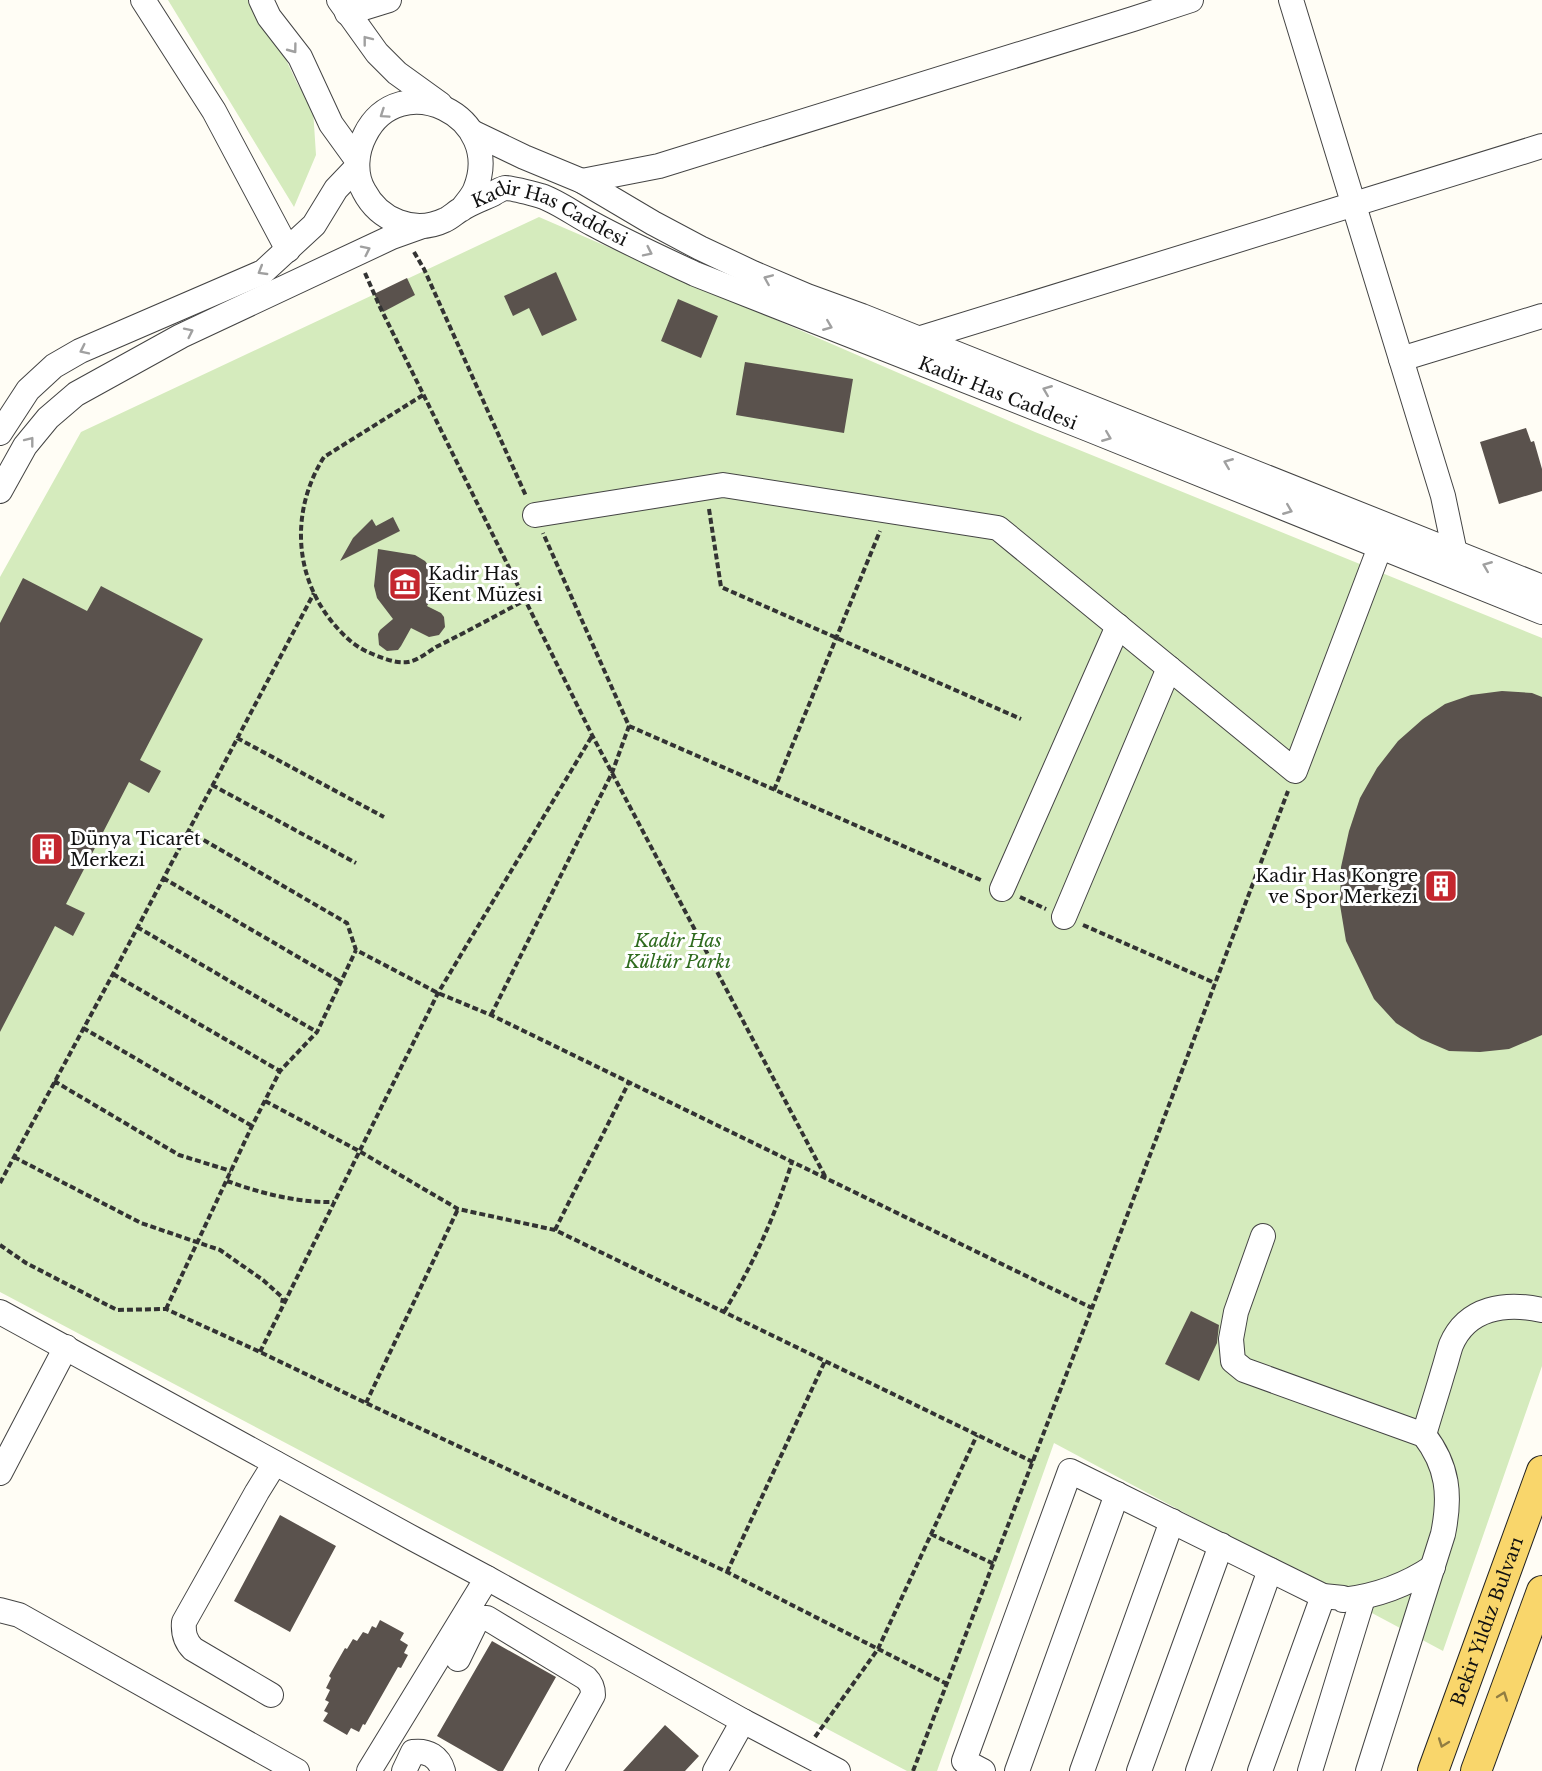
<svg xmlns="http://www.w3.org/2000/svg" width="1542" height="1771" font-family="'Libre Baskerville',serif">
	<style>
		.green { fill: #d5ebbd }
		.building { fill: #5a524d }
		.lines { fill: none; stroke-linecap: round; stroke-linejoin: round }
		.minor-casing { stroke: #444; stroke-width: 26 }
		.major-casing { stroke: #222; stroke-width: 32 }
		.path { stroke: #333; stroke-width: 4; stroke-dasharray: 6 3; stroke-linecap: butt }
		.minor { stroke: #fff; stroke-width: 24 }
		.major { stroke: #f9d66b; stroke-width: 30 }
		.oneway { stroke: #a0a0a0 }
		.oneway2 { stroke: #917d42 }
		.labels { text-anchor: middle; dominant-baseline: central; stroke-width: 6; stroke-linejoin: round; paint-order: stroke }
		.street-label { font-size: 18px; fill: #111; stroke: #fff }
		.poi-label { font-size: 18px; fill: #111; stroke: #fff; text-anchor: start }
		.park-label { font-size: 18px; font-style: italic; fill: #2f6b1f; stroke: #fff }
	</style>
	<rect width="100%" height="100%" fill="#fffdf5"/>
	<!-- green -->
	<path class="green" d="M168 0H248L281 49 297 83 313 109 316 155 294 207Z
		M539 217 1035 432 1542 638V1366L1443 1651 1054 1443 937 1771H907L0 1292V577L81 432Z"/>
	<!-- building -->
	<path class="building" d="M556 272 577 320 542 336 529 308 513 316 504 296Z
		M407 278 415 295 383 312 374 294Z
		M678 299 718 316 701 358 661 341Z
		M745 362 853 379 844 433 736 415Z
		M1526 428 1531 442 1534 441 1542 469V491L1499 504 1480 442Z
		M393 517 400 531 340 561 353 538 372 519 376 526Z
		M378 549 415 555 425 561 432 570 435 582 434 594 427 606 441 613 444 617 445 627 439 635 429 637 411 628 401 646 398 650 387 651 379 645 378 634 380 630 393 619 377 598 374 586Z
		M23 578 87 611 101 586 203 639 140 760 161 771 149 793 129 782 66 904 85 913 73 936 55 926 0 1032V623Z
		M1502 691 1532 693 1542 697V1035L1509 1049 1480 1052 1449 1051 1421 1039 1396 1023 1374 999 1346 941 1340 905 1341 867 1349 831 1360 798 1377 768 1398 741 1423 719 1445 704 1471 695Z
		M1191 1311 1219 1325 1217 1343 1199 1381 1165 1364Z
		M280 1515 336 1546 290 1632 234 1601Z
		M380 1620 404 1633 400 1640 408 1645 404 1653 408 1655 401 1668 398 1667 365 1725 363 1724 359 1732 351 1728 347 1735 323 1721 328 1713 324 1711 329 1702 325 1700 330 1690 326 1688 331 1678 329 1676 345 1648 347 1649 353 1639 357 1641 363 1632 368 1634 372 1626 376 1628Z
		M492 1641 556 1677 503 1771H498L437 1736Z
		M665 1725 699 1756 685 1771H623Z"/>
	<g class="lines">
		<!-- minor casing -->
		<g class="minor-casing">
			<g id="minor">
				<path d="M143 0 214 111 288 250"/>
				<path d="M261 0 269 17 300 57 331 124 357 160"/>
				<path d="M339 0 377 53 397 73 440 104"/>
				<path d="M1291 0 1443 496 1455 553"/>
				<path d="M347 13 389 0"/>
				<path d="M472 132 524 157 582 181 653 223 700 248 753 273 807 296 862 316 1542 587"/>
				<path d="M582 181 659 166 1133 19 1191 0"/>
				<path id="s1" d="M462 209C466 203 472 197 475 190 506 115 399 66 365 135 356 152 354 174 364 191 379 220 414 235 445 220 450 218 455 213 460 210 470 203 482 199 493 194 496 192 501 189 505 188 511 188 534 194 541 196 557 201 577 216 593 224 626 242 661 258 695 274L1088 429 1542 612"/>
				<path d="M918 339 1542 146"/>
				<path d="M1401 359 1542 316"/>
				<path d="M0 433 28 390 54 366 80 351 263 272 314 225 336 189 357 167"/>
				<path d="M0 491 25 446 48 418 76 394 181 336 392 237 420 227"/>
				<path d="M535 515 723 485 998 528 1295 771 1380 547"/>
				<path d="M1002 889 1118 626"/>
				<path d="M1064 917 1169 668"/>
				<path d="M1263 1236 1236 1312 1231 1339 1233 1361 1244 1370 1424 1435C1448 1466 1451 1495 1443 1534L1368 1771"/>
				<path d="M0 1312 414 1539 487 1578 743 1721 838 1771"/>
				<path d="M1424 1435C1430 1414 1437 1393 1443 1372 1446 1363 1448 1354 1451 1345 1467 1307 1506 1302 1542 1310"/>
				<path d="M0 1473 66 1347"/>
				<path d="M0 1610 19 1615 297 1771"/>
				<path d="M458 1659 477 1620 480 1618H487L586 1678C591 1683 593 1687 593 1695L551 1771"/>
				<path d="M271 1695 193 1649C185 1641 183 1633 184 1622L257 1492 275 1463"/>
				<path d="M369 1771 487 1578"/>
				<path d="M404 1771 413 1752C428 1750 439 1757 443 1771"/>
				<path d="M715 1771 743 1721"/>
				<path d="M983 1771 964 1761 1070 1471 1323 1596 1343 1598V1600C1377 1596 1405 1586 1433 1567"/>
				<path d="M1017 1771 1117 1494"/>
				<path d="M1082 1771 1172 1521"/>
				<path d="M1139 1771 1221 1545"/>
				<path d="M1198 1771 1270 1570"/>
				<path d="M1260 1771 1323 1596"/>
				<path d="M1310 1771 1363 1598"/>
			</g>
		</g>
		<!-- major casing -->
		<g class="major-casing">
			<g id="major">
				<path id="s2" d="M1433 1771 1542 1471"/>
				<path d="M1476 1771 1542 1591"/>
			</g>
		</g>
		<!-- path -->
		<path class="path" d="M414 252 424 269 526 496
			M365 273 380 307 592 735 826 1178
			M423 395 324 457C291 509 293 575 333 623 343 635 354 646 368 652 379 657 396 664 408 662 417 661 428 652 436 647 466 632 496 616 525 600
			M709 509 721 587 1021 719
			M629 726 983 881
			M237 738 384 817
			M212 785 356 863
			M774 790 880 531
			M188 831 347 923 356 950 438 993 491 1015 1092 1308
			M163 878 341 982
			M1020 897 1046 909
			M1083 925 1215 983
			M137 927 317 1032
			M113 974 280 1071
			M491 1015 612 773 629 726 543 533
			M83 1028 252 1126
			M54 1081 179 1155 231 1171
			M265 1101 359 1151 458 1209 555 1230 1033 1462
			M14 1157 141 1223 220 1250 263 1280 283 1298 282 1303
			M227 1181C260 1193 298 1203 334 1202
			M0 1183 113 974 314 593
			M555 1230 629 1082
			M0 1245 26 1263 117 1310 166 1309 260 1352 366 1403 727 1572 947 1684
			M166 1309 252 1126 280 1071 317 1032 356 950
			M724 1312C754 1263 775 1216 792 1162
			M260 1352 438 993 592 736
			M366 1403 458 1209
			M931 1534 994 1564
			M727 1572 825 1361
			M815 1737 878 1649 977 1435
			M913 1771 1092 1308 1288 791"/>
		<!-- minor -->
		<use href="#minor" class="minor"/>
		<!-- major -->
		<use href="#major" class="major"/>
	</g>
	<!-- one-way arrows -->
	<defs><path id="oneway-chevron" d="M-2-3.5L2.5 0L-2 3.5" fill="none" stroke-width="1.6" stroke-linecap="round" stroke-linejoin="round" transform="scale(1.5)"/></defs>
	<g class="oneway">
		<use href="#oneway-chevron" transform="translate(367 40) rotate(-128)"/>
		<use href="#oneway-chevron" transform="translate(293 49) rotate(53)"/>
		<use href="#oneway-chevron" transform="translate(384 114) rotate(146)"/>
		<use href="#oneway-chevron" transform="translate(366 250) rotate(-26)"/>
		<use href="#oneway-chevron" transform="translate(648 252) rotate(26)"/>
		<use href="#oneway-chevron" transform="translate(262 271) rotate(149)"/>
		<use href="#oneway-chevron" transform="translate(768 279) rotate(-157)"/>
		<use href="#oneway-chevron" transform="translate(828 326) rotate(22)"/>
		<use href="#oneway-chevron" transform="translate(189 332) rotate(-26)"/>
		<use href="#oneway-chevron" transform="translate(84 350) rotate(154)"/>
		<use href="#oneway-chevron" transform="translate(1047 390) rotate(-158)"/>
		<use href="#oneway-chevron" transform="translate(1107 437) rotate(22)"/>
		<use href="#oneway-chevron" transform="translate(30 441) rotate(-52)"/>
		<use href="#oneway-chevron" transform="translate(1228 463) rotate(-158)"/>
		<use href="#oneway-chevron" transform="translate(1288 510) rotate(22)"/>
		<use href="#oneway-chevron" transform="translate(1487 566) rotate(-158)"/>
	</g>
	<g class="oneway2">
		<use href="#oneway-chevron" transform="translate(1503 1696) rotate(-70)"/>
		<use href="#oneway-chevron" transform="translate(1443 1743) rotate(110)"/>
	</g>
	<!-- icons -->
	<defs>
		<g id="museum-square" transform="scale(1.725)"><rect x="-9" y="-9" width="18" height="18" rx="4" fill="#c4262e" stroke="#fff"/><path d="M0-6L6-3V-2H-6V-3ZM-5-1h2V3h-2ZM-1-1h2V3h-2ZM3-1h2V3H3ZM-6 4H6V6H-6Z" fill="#fff"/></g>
		<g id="building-square" transform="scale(1.725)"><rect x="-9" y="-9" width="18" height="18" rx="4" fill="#c4262e" stroke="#fff"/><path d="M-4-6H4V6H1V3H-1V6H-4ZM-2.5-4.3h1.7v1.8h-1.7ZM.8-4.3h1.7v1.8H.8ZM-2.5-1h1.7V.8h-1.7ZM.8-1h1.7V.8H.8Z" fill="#fff"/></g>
	</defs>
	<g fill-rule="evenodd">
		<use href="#museum-square" x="405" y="584"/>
		<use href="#building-square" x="47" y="849"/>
		<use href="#building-square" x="1441" y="886"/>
	</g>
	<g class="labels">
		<!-- street labels -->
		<g class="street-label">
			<text stroke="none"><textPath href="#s1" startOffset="484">Kadir Has Caddesi</textPath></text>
			<text stroke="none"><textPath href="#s1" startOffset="970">Kadir Has Caddesi</textPath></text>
			<text stroke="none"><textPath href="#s2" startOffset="159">Bekir Yıldız Bulvarı</textPath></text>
		</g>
		<!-- poi labels -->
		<g class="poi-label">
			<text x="428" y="574">Kadir Has<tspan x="428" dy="21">Kent Müzesi</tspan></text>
			<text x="70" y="839">Dünya Ticaret<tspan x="70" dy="21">Merkezi</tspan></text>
			<text x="1418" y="876" text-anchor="end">Kadir Has Kongre<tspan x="1418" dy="21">ve Spor Merkezi</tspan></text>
		</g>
		<!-- park labels -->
		<g class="park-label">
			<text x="678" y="941">Kadir Has<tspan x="678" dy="21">Kültür Parkı</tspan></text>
		</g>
	</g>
</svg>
